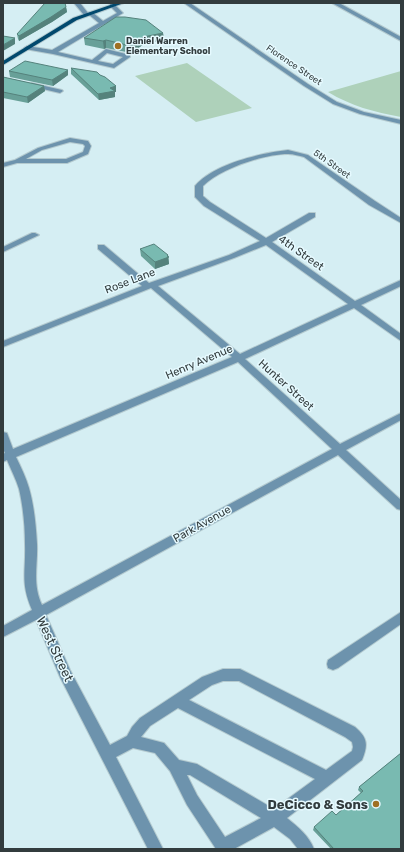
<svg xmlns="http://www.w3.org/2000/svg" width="404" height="852" font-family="Rubik,sans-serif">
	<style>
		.green { fill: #aed1ba }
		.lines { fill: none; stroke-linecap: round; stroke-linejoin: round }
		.minor-casing { stroke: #b4cacf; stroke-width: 2 }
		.major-casing { stroke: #b4cacf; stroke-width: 2 }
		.minor { fill: #6d93ad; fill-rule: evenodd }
		.major { fill: #01496e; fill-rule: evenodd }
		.wall { fill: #68a098 }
		.shaded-wall { fill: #55827c }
		.building { fill: #79bab1; stroke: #55827c }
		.poi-dot { fill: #9f7023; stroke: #e6faff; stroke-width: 1.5 }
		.labels { text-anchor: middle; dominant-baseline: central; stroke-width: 3; stroke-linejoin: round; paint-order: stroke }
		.far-poi-label { font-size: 9px; font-weight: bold; fill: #323c3e; stroke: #e6faff; text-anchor: start }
		.far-street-label { font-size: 9px; fill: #323c3e; stroke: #e6faff }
		.street-label { font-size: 11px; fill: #323c3e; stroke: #e6faff }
		.near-street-label { font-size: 13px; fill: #323c3e; stroke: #e6faff }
		.near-poi-label { font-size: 13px; font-weight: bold; fill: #323c3e; stroke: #e6faff; text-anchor: end }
	</style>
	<rect width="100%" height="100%" fill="#d5eef3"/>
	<!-- green -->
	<path class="green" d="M187 63 252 108 196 122 135 76Z
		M401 71V117C374 112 351 106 328 92Z"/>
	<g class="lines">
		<!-- minor casing -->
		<g class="minor-casing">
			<path id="minor" d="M74 3H80L88 13 92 12 103 21 117 13 110 6V4H114L123 13 58 52 92 60 106 49 130 55V57L114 68 53 54 25 49 24 48 27 46 52 50 99 23 88 14 84 15ZM107 53 123 57 113 64 98 61Z
				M184 3H190L308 84 337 102 364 112 401 120V124L360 114 333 104 304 86Z
				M332 3H339L401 37V41Z
				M32 83 62 90 63 91 60 93 30 86V84Z
				M70 138 88 141 91 146 88 154 67 163H17L3 167V163L15 160 38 148ZM70 142 83 144 85 146 83 152 66 159H26L42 150Z
				M288 150 308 155 375 201 401 218V223L369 205 304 157C299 156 294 154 288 154 264 154 220 169 203 186V196L210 202 266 238 309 213H315V217L272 242 355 301 401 280V286L361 305 401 334V341L354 308 245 359 340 444 401 413V420L346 450 401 500V510L397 509 338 455 46 615 70 670 110 745 127 736 132 727 140 718 202 677 223 669H240L355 727C368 738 368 745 362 760L287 818C298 827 309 836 314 849H298L290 839 274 827 234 849H216L187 805 170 771 155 753 133 748 116 757 163 849H148L60 677 36 620 3 637V626L32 610C20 582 26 572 25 544 25 526 23 506 19 489 16 479 11 470 7 460L3 462V454L5 453 3 449V432L7 433 13 449 232 357 151 288 3 347V341L142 286 98 249V245H104L149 283 229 255 260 241 204 206 195 197V186C213 164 261 153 288 150ZM266 245 348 304 240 354 158 286 234 258ZM238 362 332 449 42 605C32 584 38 565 37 544 36 526 34 505 29 488 26 478 21 467 16 457ZM223 681H239L345 737 352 742 353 747 352 751 326 770 189 700 212 685ZM178 708 315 779 274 809 197 764 179 760 164 743 141 737 150 726ZM187 775H190L261 818 225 837 197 795Z
				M32 233H35L39 235 3 252V247Z
				M401 612V624L338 668 333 670 328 668 327 664 328 660Z"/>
		</g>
		<!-- major casing -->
		<g class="major-casing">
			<path id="major" d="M116 3H124L77 20 3 65V61L73 18Z"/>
		</g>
		<!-- minor -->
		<use href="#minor" class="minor"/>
		<!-- major -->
		<use href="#major" class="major"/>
	</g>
	<!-- wall -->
	<path class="wall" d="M66 7 67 12 52 22 19 41 18 39 17 34Z
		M163 33 164 40 144 44 131 53 106 48 104 49 85 45 84 38Z
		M71 68 100 75 116 86V92H115V97L99 100 71 74Z
		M68 70V75L53 86 10 77 9 71Z
		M3 77 44 86 45 91 28 103 3 98Z
		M140 249 168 255 169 264 155 269 141 256Z
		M401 753V849H331L313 830 314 827 336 815 361 793 358 790 359 787Z"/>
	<!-- shaded-wall -->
	<path class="shaded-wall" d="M66 7 67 12 52 22 19 41V36Z
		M163 33 164 40 144 44 131 53V46L143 37Z
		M15 38V44L3 51V45Z
		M106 40V48L104 49 103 41Z
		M68 70V75L53 86 52 80Z
		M44 86 45 91 28 103 27 97Z
		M116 86V92H115V97L99 100 98 94 110 88Z
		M168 255 169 264 155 269V262Z"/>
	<!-- building -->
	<path class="building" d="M45 3H65L66 7 51 17 19 36 17 34Z
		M116 17H125L146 20 163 33 143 37 131 46 106 40 103 41 84 38Z
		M3 36 15 38 3 45Z
		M25 61 68 70 52 80 9 71Z
		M71 68 97 72 100 75 105 77 116 86 110 88 115 91 98 94Z
		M3 77 44 86 27 97 3 92Z
		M154 244 168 255 167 256 169 257 155 262 140 249Z
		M401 753V849H334L314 827 332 811 336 815 363 791 359 787Z"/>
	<!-- markers -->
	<g class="poi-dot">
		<circle cx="118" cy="46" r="4"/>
		<circle cx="376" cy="804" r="4"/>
	</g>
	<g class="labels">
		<!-- far-poi labels -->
		<g class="far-poi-label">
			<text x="126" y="41">Daniel Warren<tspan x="126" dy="10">Elementary School</tspan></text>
		</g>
		<!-- far-street labels -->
		<g class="far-street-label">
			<text transform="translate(294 65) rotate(34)">Florence Street</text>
			<text transform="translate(332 164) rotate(35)">5th Street</text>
		</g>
		<!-- street labels -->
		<g class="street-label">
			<text transform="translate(301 253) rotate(35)">4th Street</text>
			<text transform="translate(130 281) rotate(-21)">Rose Lane</text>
			<text transform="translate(199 362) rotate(-23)">Henry Avenue</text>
			<text transform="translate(286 385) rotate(42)">Hunter Street</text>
			<text transform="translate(202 524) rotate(-29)">Park Avenue</text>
		</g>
		<!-- near-street labels -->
		<g class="near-street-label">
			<text transform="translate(55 649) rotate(65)">West Street</text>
		</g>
		<!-- near-poi labels -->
		<g class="near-poi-label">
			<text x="368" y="804">DeCicco &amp; Sons</text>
		</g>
	</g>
	<!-- border -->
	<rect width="404" height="852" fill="none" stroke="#323c3e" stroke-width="8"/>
</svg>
